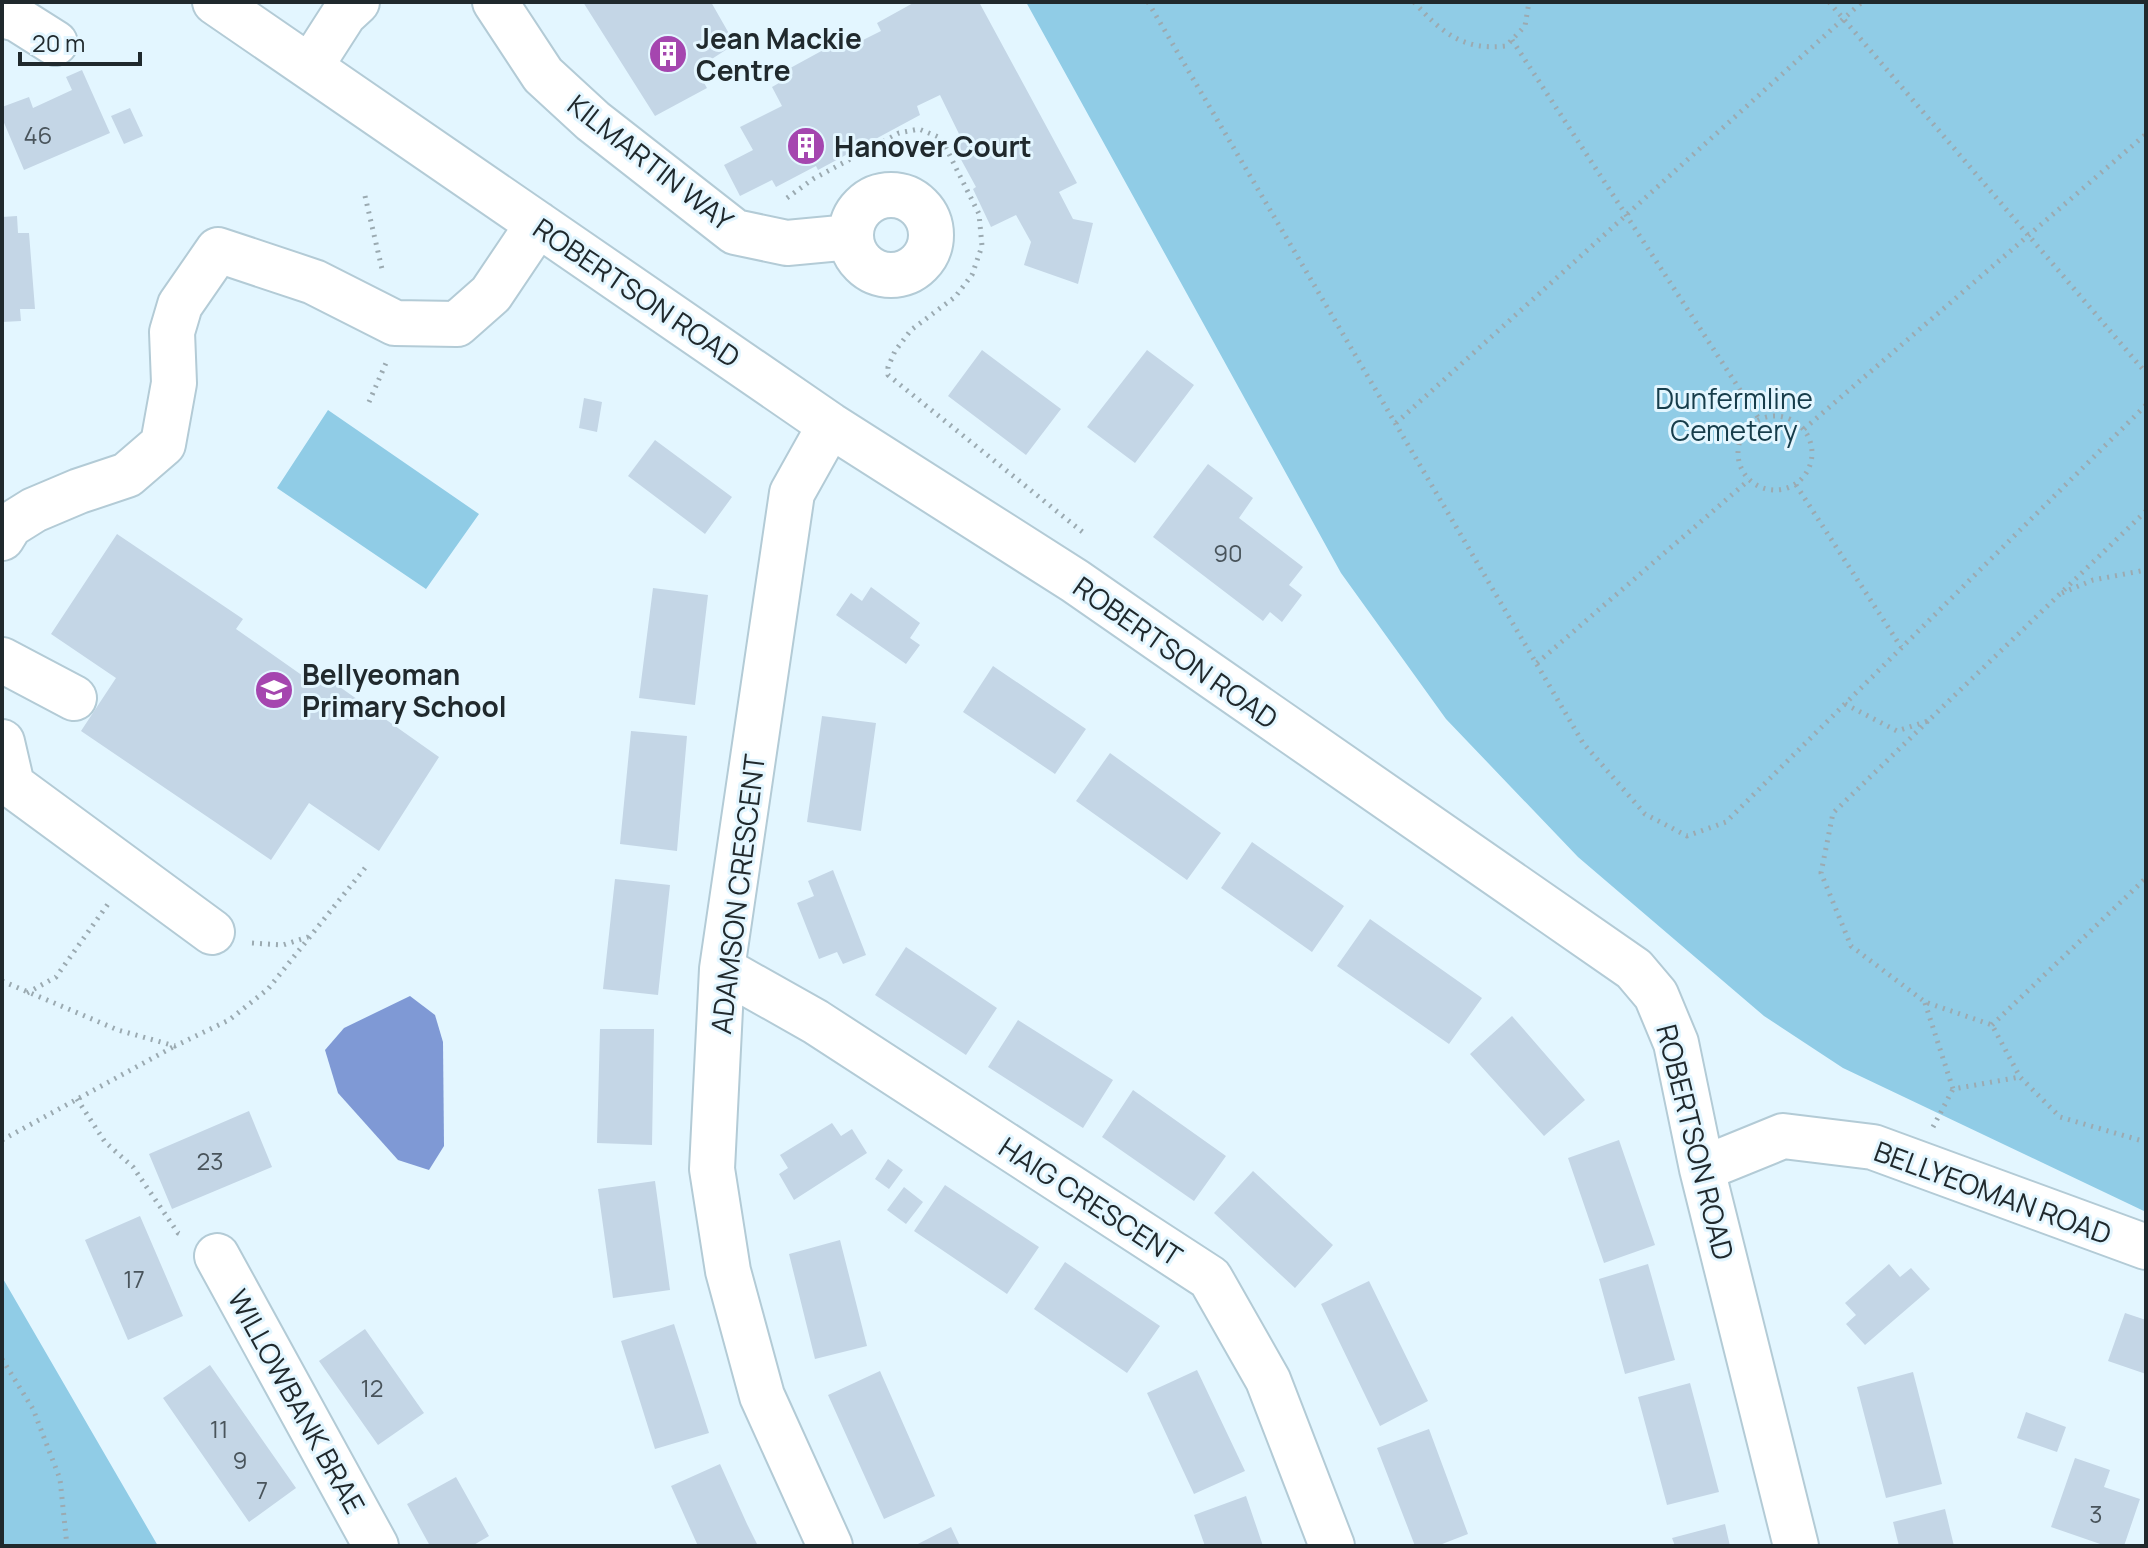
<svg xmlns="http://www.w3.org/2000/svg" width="2148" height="1548" font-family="Manrope,sans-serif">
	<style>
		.green { fill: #90cce6 }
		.water { fill: #7f99d5 }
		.building { fill: #c4d6e6 }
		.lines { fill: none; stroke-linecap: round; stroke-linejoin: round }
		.minor-casing { stroke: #b3cbd6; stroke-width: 48 }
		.path { stroke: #9baab1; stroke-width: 5; stroke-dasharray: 2 6; stroke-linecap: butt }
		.minor { stroke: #fff; stroke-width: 44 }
		.labels { text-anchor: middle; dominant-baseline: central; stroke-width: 6; stroke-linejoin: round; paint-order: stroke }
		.number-label { font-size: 24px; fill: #49545b }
		.poi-label { font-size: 28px; font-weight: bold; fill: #20292d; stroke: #e3f6ff; text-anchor: start }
		.street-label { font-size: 28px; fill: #20292d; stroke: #e3f6ff }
		.park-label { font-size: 28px; fill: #173d4b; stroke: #e3f6ff }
	</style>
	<rect width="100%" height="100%" fill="#e3f6ff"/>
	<!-- green -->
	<path class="green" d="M1026 2H2146V1212L1843 1068 1764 1016 1578 857 1446 719 1341 573Z
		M328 410 479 514 426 589 277 488Z
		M2 1277 158 1546H2Z"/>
	<!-- water -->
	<path class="water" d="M410 996 435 1015 443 1042 444 1146 429 1170 398 1160 338 1093 325 1050 344 1028Z"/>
	<!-- building -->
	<path class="building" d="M583 2H711L735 44 704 64 699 74 707 88 655 116Z
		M915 2H979L1077 183 1059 192 1073 219 1093 223 1078 284 1024 265 1031 242 1016 215 991 227 973 189 976 187 952 143 961 138 940 95 917 106 920 115 818 170 816 166 776 187 772 180 740 196 724 165 753 150 740 127 782 106 772 87 786 79 783 72 858 31 863 40 881 31 877 23Z
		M82 70 110 133 24 170 2 118V107L29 97 33 108 72 90 66 77Z
		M130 108 143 136 124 144 111 116Z
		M17 216 18 233H29L35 309H20L21 321 2 322V217Z
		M982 350 1061 409 1026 455 948 396Z
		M1147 350 1194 385 1135 463 1087 427Z
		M584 398 602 402 597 432 579 428Z
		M655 440 732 497 705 534 628 476Z
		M1208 464 1253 498 1239 518 1303 567 1289 585 1302 595 1282 622 1270 612 1263 621 1153 537Z
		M117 534 243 619 236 629 313 683 320 673 439 757 379 851 309 803 271 860 81 731 116 678 51 634Z
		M871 587 920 623 910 638 920 645 906 664 836 615 851 593 862 601Z
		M653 588 708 595 695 705 639 698Z
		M993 666 1086 729 1055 774 963 712Z
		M822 716 876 723 861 831 807 822Z
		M631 731 687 736 677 851 620 844Z
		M1110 753 1221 833 1187 880 1076 801Z
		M1252 842 1344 906 1312 952 1221 888Z
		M833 870 866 955 843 964 837 952 819 959 797 903 814 896 808 881Z
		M615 879 670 885 658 995 603 989Z
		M1370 919 1482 998 1449 1044 1337 966Z
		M906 947 997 1008 966 1055 875 995Z
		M1512 1016 1585 1100 1544 1136 1470 1054Z
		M1018 1020 1113 1080 1083 1128 988 1067Z
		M600 1029H654L652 1145 597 1143Z
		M1133 1090 1226 1156 1194 1201 1102 1137Z
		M249 1111 272 1167 172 1209 149 1154Z
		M832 1123 841 1136 852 1129 867 1153 794 1200 779 1174 788 1168 780 1155Z
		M1619 1140 1655 1245 1604 1263 1568 1158Z
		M888 1159 903 1170 889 1189 875 1179Z
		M1253 1171 1333 1245 1295 1288 1214 1213Z
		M655 1181 670 1290 613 1298 598 1189Z
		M945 1185 1039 1247 1007 1294 914 1231Z
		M904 1187 923 1202 906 1224 887 1210Z
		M140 1216 183 1316 128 1340 85 1240Z
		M840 1240 867 1346 815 1359 789 1254Z
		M1065 1262 1160 1326 1127 1373 1034 1309Z
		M1648 1264 1675 1360 1625 1374 1599 1279Z
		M1889 1264 1900 1277 1911 1268 1930 1289 1865 1345 1846 1324 1856 1315 1845 1303Z
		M1369 1281 1428 1401 1380 1426 1321 1304Z
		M2125 1313 2146 1320V1374L2108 1361Z
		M674 1324 709 1433 655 1449 621 1341Z
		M365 1329 424 1413 378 1445 319 1361Z
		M210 1365 296 1488 249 1522 163 1398Z
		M1197 1370 1245 1471 1194 1494 1147 1393Z
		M880 1371 935 1496 884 1519 828 1395Z
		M1913 1372 1942 1484 1886 1498 1857 1387Z
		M1690 1383 1719 1492 1667 1505 1638 1397Z
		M2026 1412 2066 1427 2057 1452 2017 1438Z
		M1429 1429 1468 1534 1437 1546H1415L1377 1448Z
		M2075 1458 2110 1470 2104 1487 2140 1499 2124 1546H2106L2051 1527Z
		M720 1464 747 1524 758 1546H698L671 1486Z
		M456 1477 489 1536 472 1546H430L407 1504Z
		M1246 1496 1263 1546H1205L1194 1515Z
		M1945 1509 1954 1546H1899L1893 1522Z
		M1725 1524 1730 1546H1675L1672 1538Z
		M951 1527 960 1546H914Z"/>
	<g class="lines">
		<!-- minor casing -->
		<g class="minor-casing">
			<path id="minor" d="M215 2 830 425 1075 581 1634 969 1656 995 1676 1043 1702 1169 1796 1546
				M495 2 543 75 593 121 735 232 787 243 851 237
				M2 15 17 19 55 43
				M310 67 344 14 357 2
				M851 235a40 40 0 1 1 80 0a40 40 0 1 1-80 0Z
				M830 425 792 493 722 969 712 1169 728 1271 762 1396 830 1546
				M2 538 10 525 34 510 79 491 127 475 163 444 174 383 172 332 180 305 218 250 314 282 395 323 457 324 491 294 538 224
				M2 660 74 698
				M2 742 12 785 212 932
				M722 969 816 1022 1210 1278 1268 1380 1332 1546
				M1702 1169 1783 1136 1873 1147 2146 1247
				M217 1256 376 1546"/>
		</g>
		<!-- path -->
		<path class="path" d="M1148 2 1583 743 1645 814 1687 836 1726 822 2146 405
			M1414 2C1441 32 1463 51 1506 46L1525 26 1529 2
			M1829 2 2146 373
			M1512 40 1759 419
			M365 196 382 269
			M787 198 813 179 899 133 919 129 941 138 979 214 982 246 972 275 955 297 911 330 895 351 888 367V375L1085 534
			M369 402 386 363
			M1738 453a37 37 0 1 1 74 0a37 37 0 1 1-74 0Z
			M1396 423 1862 2
			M1804 429 2146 134
			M1796 485 1901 647
			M2062 593 2093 580 2146 570
			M1537 663 1749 480
			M1845 704 1897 731 1928 721 2146 511
			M1928 721 1833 813 1821 873 1851 946 1925 1002 1992 1025 2020 1077 2060 1117 2146 1142
			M252 943 283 945 308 937
			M2 981 118 1030 175 1046 229 1020 268 989 365 868
			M27 993 56 977 108 904
			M1925 1003 1953 1089 2020 1077
			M1992 1025 2146 878
			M77 1099 105 1142 133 1167 178 1233 184 1236
			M1933 1127 1953 1089
			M2 1140 173 1047
			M2 1359 33 1409 60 1479 67 1546"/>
		<!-- minor -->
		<use href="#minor" class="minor"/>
	</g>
	<!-- icons -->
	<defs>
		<g id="building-disc" transform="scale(2)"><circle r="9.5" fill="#a546af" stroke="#e3f6ff"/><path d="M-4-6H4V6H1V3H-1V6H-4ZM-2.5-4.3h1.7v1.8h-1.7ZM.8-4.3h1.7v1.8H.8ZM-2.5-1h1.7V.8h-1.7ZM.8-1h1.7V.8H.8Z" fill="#fff"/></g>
		<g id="school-disc" transform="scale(2)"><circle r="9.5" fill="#a546af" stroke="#e3f6ff"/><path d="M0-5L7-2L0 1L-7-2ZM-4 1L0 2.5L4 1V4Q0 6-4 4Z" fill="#fff"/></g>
	</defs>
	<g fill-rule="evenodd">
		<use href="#building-disc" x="668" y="54"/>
		<use href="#building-disc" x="806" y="146"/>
		<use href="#school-disc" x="274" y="690"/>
	</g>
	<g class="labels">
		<!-- number labels -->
		<g class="number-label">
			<text x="38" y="134">46</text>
			<text x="1228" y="552">90</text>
			<text x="210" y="1160">23</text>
			<text x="134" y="1278">17</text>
			<text x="372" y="1387">12</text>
			<text x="219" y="1428">11</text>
			<text x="240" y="1459">9</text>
			<text x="262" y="1489">7</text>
			<text x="2096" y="1513">3</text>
		</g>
		<!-- poi labels -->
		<g class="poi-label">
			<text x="696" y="38">Jean Mackie<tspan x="696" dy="32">Centre</tspan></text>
			<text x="834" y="146">Hanover Court</text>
			<text x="302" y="674">Bellyeoman<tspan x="302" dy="32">Primary School</tspan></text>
		</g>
		<!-- street labels -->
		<g class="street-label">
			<text transform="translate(651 162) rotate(38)">KILMARTIN WAY</text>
			<text transform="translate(637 292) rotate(34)">ROBERTSON ROAD</text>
			<text transform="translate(1176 652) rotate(35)">ROBERTSON ROAD</text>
			<text transform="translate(737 894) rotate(-83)">ADAMSON CRESCENT</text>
			<text transform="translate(1696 1142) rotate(76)">ROBERTSON ROAD</text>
			<text transform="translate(1993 1192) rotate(20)">BELLYEOMAN ROAD</text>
			<text transform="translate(1091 1201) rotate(33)">HAIG CRESCENT</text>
			<text transform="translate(297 1401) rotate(61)">WILLOWBANK BRAE</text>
		</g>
		<!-- park labels -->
		<g class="park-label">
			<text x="1734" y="398">Dunfermline<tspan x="1734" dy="32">Cemetery</tspan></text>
		</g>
	</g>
	<!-- border -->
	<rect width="2148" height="1548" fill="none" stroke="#20292d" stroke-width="8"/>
	<!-- scale -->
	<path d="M20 52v12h120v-12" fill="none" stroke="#20292d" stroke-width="4"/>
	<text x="32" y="52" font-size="24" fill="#20292d" stroke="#e3f6ff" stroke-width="6" paint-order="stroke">20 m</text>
</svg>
